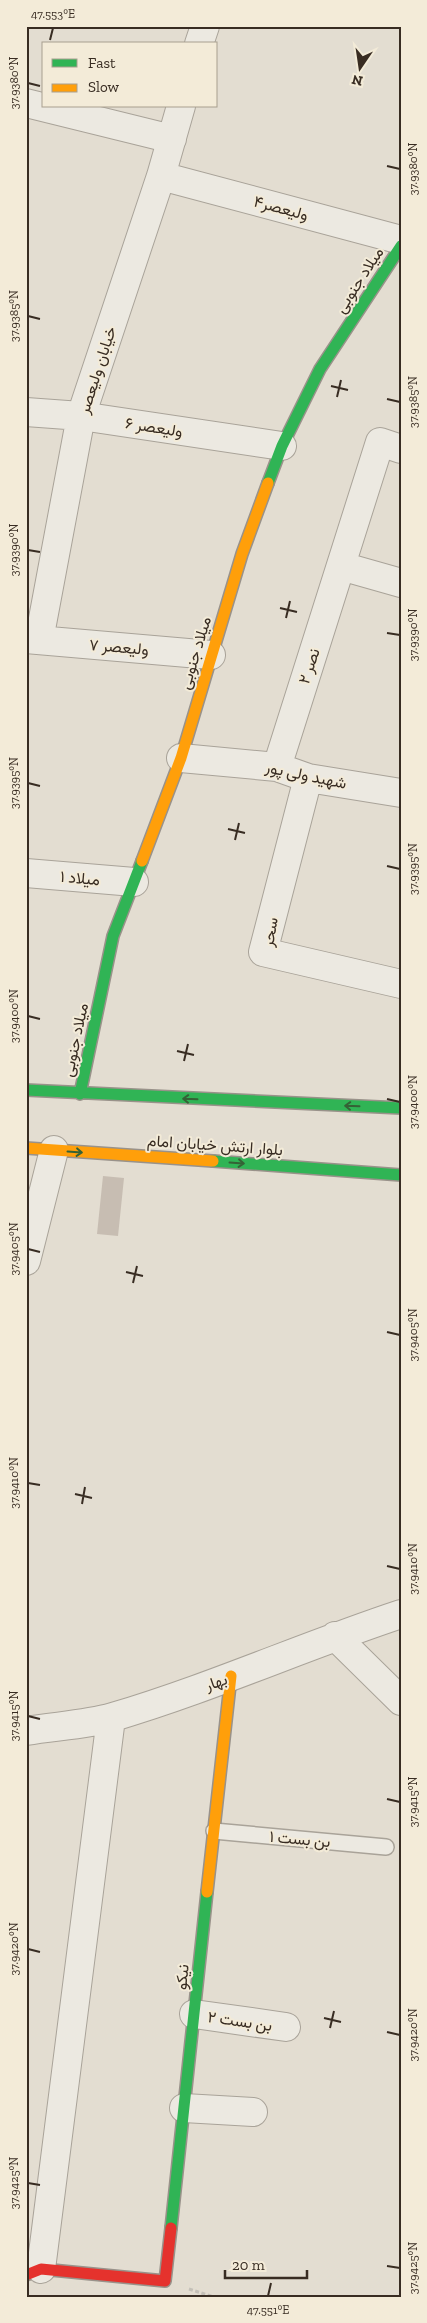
<svg xmlns="http://www.w3.org/2000/svg" width="427" height="2323" font-family="'Zilla Slab',Vazirmatn,serif">
	<style>
		.building { fill: #c7bdb2 }
		.lines { fill: none; stroke-linecap: round; stroke-linejoin: round }
		.lane-casing { stroke: #a9a399; stroke-width: 18 }
		.street-casing { stroke: #a9a399; stroke-width: 30 }
		.fast-casing { stroke: #99928a; stroke-width: 14 }
		.slow-casing { stroke: #99928a; stroke-width: 14 }
		.jam-casing { stroke: #99928a; stroke-width: 14 }
		.path { stroke: #c4c0b8; stroke-width: 3; stroke-dasharray: 4 2.5; stroke-linecap: butt }
		.lane { stroke: #ece9e1; stroke-width: 15 }
		.street { stroke: #ece9e1; stroke-width: 28 }
		.fast { stroke: #30b455; stroke-width: 11 }
		.slow { stroke: #ff9f0a; stroke-width: 11 }
		.jam { stroke: #e5322d; stroke-width: 11 }
		.oneway { stroke: #356236 }
		.ticks { fill: none; stroke: #382c22; stroke-width: 2 }
		.labels { text-anchor: middle; dominant-baseline: central; stroke-width: 4; stroke-linejoin: round; paint-order: stroke }
		.street-label { font-size: 16px; fill: #382c22; stroke: #f3ebd8 }
		.neatline { fill: none; stroke: #382c22; stroke-width: 2 }
		.ticks-label { font-size: 12px; text-anchor: middle; fill: #382c22 }
	</style>
	<rect width="100%" height="100%" fill="#e3ddd1"/>
	<!-- building -->
	<path class="building" d="M103 1176 124 1178 118 1236 97 1234Z"/>
	<g class="lines">
		<!-- lane casing -->
		<g class="lane-casing">
			<path id="lane" d="M214 1831 386 1847"/>
		</g>
		<!-- street casing -->
		<g class="street-casing">
			<path id="street" d="M199 44 205 26
				M26 103 172 139
				M161 176 401 240
				M26 412 81 416 282 446
				M341 566 401 583
				M26 639 211 655
				M39 640 81 416 161 176 181 106
				M181 758 277 767 308 778 401 793
				M277 767 380 442 401 449
				M308 778 263 952 401 984
				M26 873 134 882
				M26 1261 54 1150
				M335 1636 401 1701
				M26 1731C54 1726 86 1725 113 1717 211 1688 304 1646 401 1614
				M194 2014 286 2027
				M184 2108 253 2112
				M41 2269 111 1718"/>
		</g>
		<!-- fast casing -->
		<g class="fast-casing">
			<path id="fast" d="M268 483 282 446 320 369 401 246
				M26 1090 401 1108
				M80 1094 113 936 142 861
				M213 1161 401 1175
				M171 2228 207 1892"/>
		</g>
		<!-- slow casing -->
		<g class="slow-casing">
			<path id="slow" d="M142 861 181 758 242 554 268 483
				M26 1148 213 1161
				M207 1892 231 1676"/>
		</g>
		<!-- jam casing -->
		<g class="jam-casing">
			<path id="jam" d="M26 2275 41 2269 165 2281 171 2228"/>
		</g>
		<!-- path -->
		<path class="path" d="M189 2289 214 2297"/>
		<!-- lane -->
		<use href="#lane" class="lane"/>
		<!-- street -->
		<use href="#street" class="street"/>
		<!-- fast -->
		<use href="#fast" class="fast"/>
		<!-- slow -->
		<use href="#slow" class="slow"/>
		<!-- jam -->
		<use href="#jam" class="jam"/>
	</g>
	<!-- one-way arrows -->
	<defs><path id="oneway-shaft" d="M-6 0H5M1.5-3L5.5 0L1.5 3" fill="none" stroke-width="1.6" stroke-linecap="round" stroke-linejoin="round" transform="scale(1.25)"/></defs>
	<g class="oneway">
		<use href="#oneway-shaft" transform="translate(190 1099) rotate(-178)"/>
		<use href="#oneway-shaft" transform="translate(352 1106) rotate(-178)"/>
		<use href="#oneway-shaft" transform="translate(75 1152) rotate(4)"/>
		<use href="#oneway-shaft" transform="translate(237 1163) rotate(4)"/>
	</g>
	<!-- ticks -->
	<path class="ticks" d="M50 40 53 28M28 83 40 86M387 166 400 169M28 316 40 319M331 386 348 390M337 397 341 380M387 399 400 402M28 550 40 552M280 608 297 612M286 618 290 601M387 633 400 635M28 783 40 786M228 829 245 833M235 840 239 823M387 866 400 869M28 1016 40 1019M177 1051 194 1055M184 1061 188 1044M387 1099 400 1102M28 1249 40 1252M126 1272 143 1276M133 1283 137 1266M387 1332 400 1335M28 1483 40 1485M75 1494 92 1498M82 1504 85 1487M387 1566 400 1569M28 1716 40 1719M387 1799 400 1802M28 1949 40 1952M324 2018 341 2022M330 2028 334 2011M387 2032 400 2035M28 2183 40 2185M387 2266 400 2268M268 2296 271 2283"/>
	<g class="labels">
		<!-- street labels -->
		<g class="street-label">
			<text transform="translate(281 208) rotate(15)">ولیعصر۴</text>
			<text transform="translate(359 280) rotate(-57)">میلاد جنوبی</text>
			<text transform="translate(97 370) rotate(-72)">خیابان ولیعصر</text>
			<text transform="translate(154 427) rotate(9)">ولیعصر ۶</text>
			<text transform="translate(119 647) rotate(5)">ولیعصر ۷</text>
			<text transform="translate(195 653) rotate(-73)">میلاد جنوبی</text>
			<text transform="translate(309 666) rotate(-72)">نصر ۲</text>
			<text transform="translate(306 775) rotate(12)">شهید ولی پور</text>
			<text transform="translate(80 878) rotate(5)">میلاد ۱</text>
			<text transform="translate(270 932) rotate(-80)">سحر</text>
			<text transform="translate(75 1040) rotate(-78)">میلاد جنوبی</text>
			<text transform="translate(215 1145) rotate(4)">بلوار ارتش خیابان امام</text>
			<text transform="translate(216 1682) rotate(-19)">بهار</text>
			<text transform="translate(300 1839) rotate(5)">بن بست ۱</text>
			<text transform="translate(182 1977) rotate(-84)">نیکو</text>
			<text transform="translate(240 2021) rotate(8)">بن بست ۲</text>
		</g>
	</g>
	<!-- border -->
	<rect width="427" height="2323" fill="none" stroke="#f3ebd8" stroke-width="55"/>
	<!-- legend -->
	<rect x="42" y="42" width="175" height="65" fill="#f3ebd8" stroke="#a89f8f"/>
	<rect x="52" y="59" width="25" height="8" fill="#30b455" stroke="#a89f8f"/>
	<text x="88" y="68" font-size="15" fill="#382c22">Fast</text>
	<rect x="52" y="84" width="25" height="8" fill="#ff9f0a" stroke="#a89f8f"/>
	<text x="88" y="92" font-size="15" fill="#382c22">Slow</text>
	<!-- north arrow -->
	<g transform="translate(360 68) rotate(193)" stroke="#f3ebd8" stroke-width="4" paint-order="stroke">
	<path d="M0-4L9 19L0 12L-9 19Z" fill="#382c22"/>
	<text y="-8" font-size="14" font-weight="bold" text-anchor="middle" fill="#382c22">N</text>
	</g>
	<!-- scale -->
	<path d="M225 2270v8h82v-8" fill="none" stroke="#382c22" stroke-width="2.5"/>
	<text x="232" y="2270" font-size="15" fill="#382c22" stroke="#f3ebd8" stroke-width="4" paint-order="stroke">20 m</text>
	<rect x="28" y="28" width="372" height="2268" class="neatline"/>
	<g class="ticks-label">
		<text x="53" y="18">47.553°E</text>
		<text transform="translate(14 83) rotate(-90)" y="4">37.9380°N</text>
		<text transform="translate(413 169) rotate(-90)" y="4">37.9380°N</text>
		<text transform="translate(14 316) rotate(-90)" y="4">37.9385°N</text>
		<text transform="translate(413 402) rotate(-90)" y="4">37.9385°N</text>
		<text transform="translate(14 550) rotate(-90)" y="4">37.9390°N</text>
		<text transform="translate(413 635) rotate(-90)" y="4">37.9390°N</text>
		<text transform="translate(14 783) rotate(-90)" y="4">37.9395°N</text>
		<text transform="translate(413 869) rotate(-90)" y="4">37.9395°N</text>
		<text transform="translate(14 1016) rotate(-90)" y="4">37.9400°N</text>
		<text transform="translate(413 1102) rotate(-90)" y="4">37.9400°N</text>
		<text transform="translate(14 1249) rotate(-90)" y="4">37.9405°N</text>
		<text transform="translate(413 1335) rotate(-90)" y="4">37.9405°N</text>
		<text transform="translate(14 1483) rotate(-90)" y="4">37.9410°N</text>
		<text transform="translate(413 1569) rotate(-90)" y="4">37.9410°N</text>
		<text transform="translate(14 1716) rotate(-90)" y="4">37.9415°N</text>
		<text transform="translate(413 1802) rotate(-90)" y="4">37.9415°N</text>
		<text transform="translate(14 1949) rotate(-90)" y="4">37.9420°N</text>
		<text transform="translate(413 2035) rotate(-90)" y="4">37.9420°N</text>
		<text transform="translate(14 2183) rotate(-90)" y="4">37.9425°N</text>
		<text transform="translate(413 2268) rotate(-90)" y="4">37.9425°N</text>
		<text x="268" y="2314">47.551°E</text>
	</g>
</svg>
